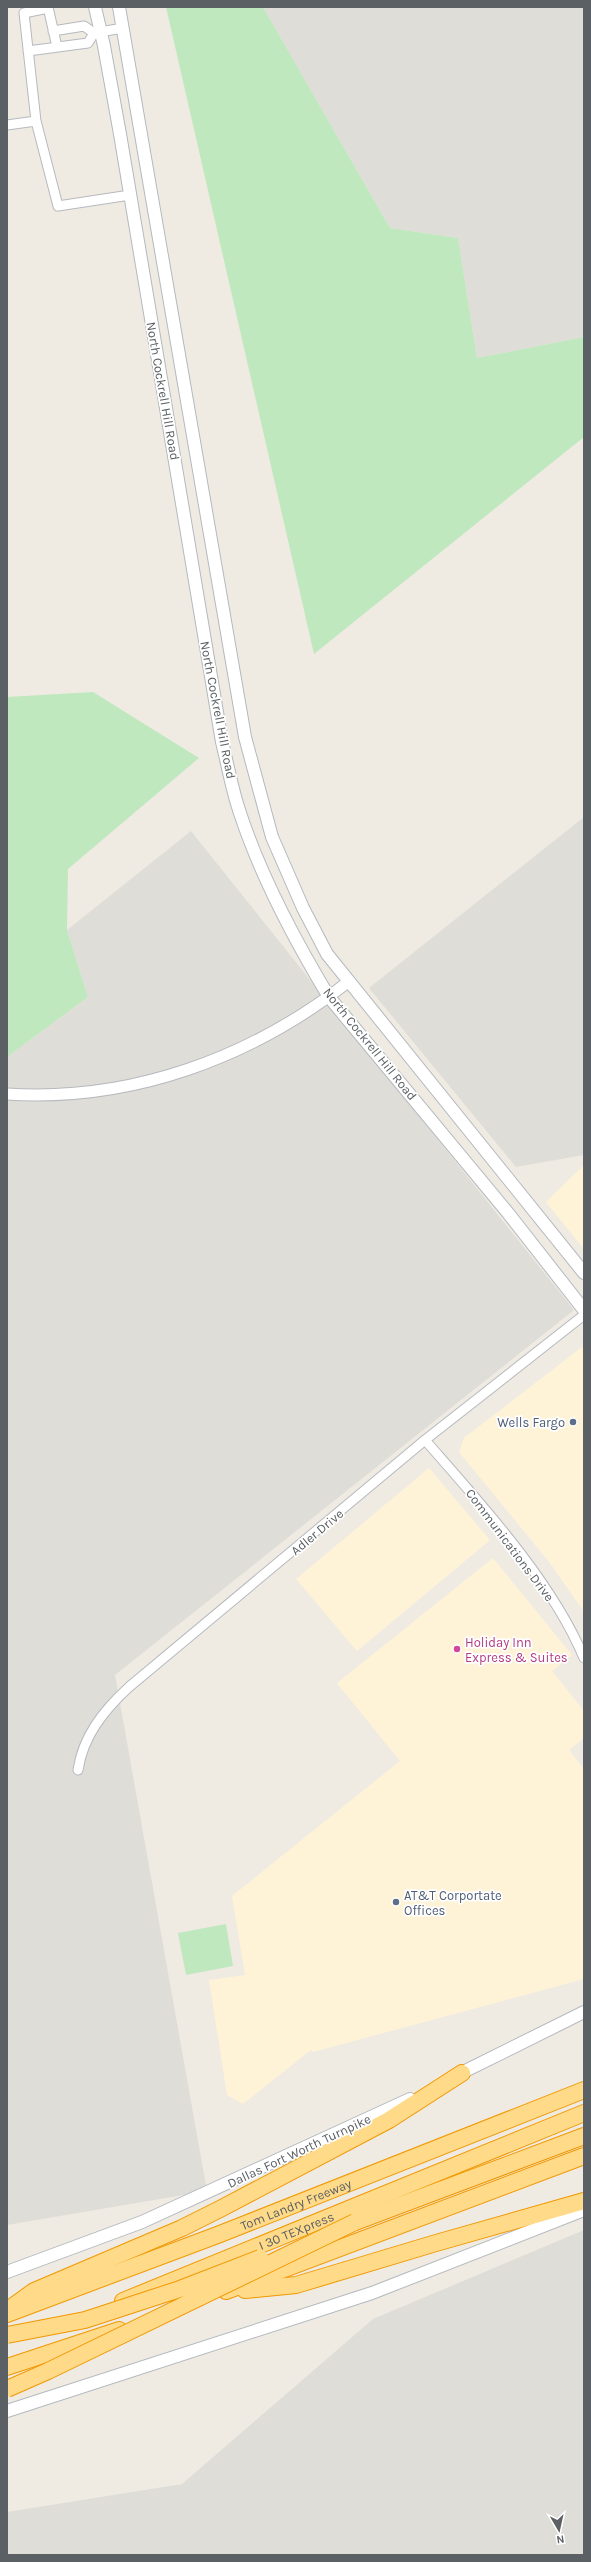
<svg xmlns="http://www.w3.org/2000/svg" width="591" height="2562" font-family="Karla,sans-serif">
	<style>
		.commercial { fill: #fff3d7 }
		.industrial { fill: #dfddd7 }
		.green { fill: #c0e8be }
		.lines { fill: none; stroke-linecap: round; stroke-linejoin: round }
		.minor-casing { stroke: #b6b9be; stroke-width: 11 }
		.tertiary-casing { stroke: #b6b9be; stroke-width: 13 }
		.secondary-casing { stroke: #b4b9be; stroke-width: 14 }
		.motorway-casing { stroke: #f19800; stroke-width: 18 }
		.minor { stroke: #fff; stroke-width: 9 }
		.tertiary { stroke: #fff; stroke-width: 11 }
		.secondary { stroke: #fff; stroke-width: 12 }
		.motorway { stroke: #ffda89; stroke-width: 16 }
		.motorway-bridge-casing { stroke: #f19800; stroke-width: 18; stroke-linecap: butt }
		.motorway-bridge { stroke: #ffda89; stroke-width: 16 }
		.service-dot { fill: #5c6f8a; stroke: #fff; stroke-width: 1.5 }
		.hotel-dot { fill: #d1479c; stroke: #fff; stroke-width: 1.5 }
		.labels { text-anchor: middle; dominant-baseline: central; stroke-width: 3.5; stroke-linejoin: round; paint-order: stroke }
		.street-label { font-size: 13px; fill: #5b6064; stroke: #fff }
		.service-label { font-size: 13px; fill: #4e5e75; stroke: #fff; text-anchor: end }
		.hotel-label { font-size: 13px; fill: #b23c85; stroke: #fff; text-anchor: start }
	</style>
	<rect width="100%" height="100%" fill="#efebe3"/>
	<!-- commercial -->
	<path class="commercial" d="M584 1165V1249L546 1202Z
		M582 1347 584 1350V1612L550 1563 459 1452 464 1438Z
		M429 1468 490 1540 357 1651 296 1579Z
		M493 1558 572 1655 552 1671 584 1711V1738L569 1750 584 1769V1979L313 2052 311 2050 243 2104 227 2095 209 1980 245 1975 232 1896 400 1761 337 1683Z"/>
	<!-- industrial -->
	<path class="industrial" d="M263 7H584V337L477 358 458 238 390 228Z
		M584 817V1155L516 1167 369 988Z
		M191 831 574 1310 115 1675 207 2191 7 2225V1057L88 997 67 930Z
		M584 2230V2555H7V2512L182 2484 373 2319Z"/>
	<!-- green -->
	<path class="green" d="M166 7H263L390 228 458 238 477 358 584 337V437L314 654Z
		M93 692 199 758 68 869 67 930 88 997 7 1057V697Z
		M226 1924 233 1966 186 1975 178 1933Z"/>
	<g class="lines">
		<!-- minor casing -->
		<g class="minor-casing">
			<path id="minor" d="M48 7 57 47
				M48 8 24 13 36 121 58 206 130 195
				M53 31 84 26 94 33 123 28
				M28 51 88 43 94 33
				M7 125 36 121
				M425 1440C480 1503 552 1581 584 1658
				M78 1770C83 1736 104 1710 129 1687L425 1440 584 1315"/>
		</g>
		<!-- tertiary casing -->
		<g class="tertiary-casing">
			<path id="tertiary" d="M7 1094C131 1102 251 1058 348 982"/>
		</g>
		<!-- secondary casing -->
		<g class="secondary-casing">
			<path id="secondary" d="M95 7 104 46 120 134 222 742C228 766 232 790 240 813 261 877 294 939 329 997L508 1213 584 1310
				M119 7 245 737 272 837 303 908 327 954 584 1273
				M455 2076 584 2012
				M7 2272 142 2222 410 2099
				M7 2411 372 2293 584 2210"/>
		</g>
		<!-- motorway casing -->
		<g class="motorway-casing">
			<g id="motorway">
				<path d="M355 2222 584 2136"/>
				<path d="M245 2290 296 2285 436 2243 584 2201"/>
				<path d="M226 2291 584 2156"/>
				<path id="s1" d="M123 2301 584 2113"/>
				<path d="M12 2307 34 2291 182 2228 220 2209 389 2120 462 2073"/>
				<path id="s2" d="M7 2314 220 2234 584 2090"/>
				<path d="M7 2367 119 2330"/>
			</g>
		</g>
		<!-- minor -->
		<use href="#minor" class="minor"/>
		<!-- tertiary -->
		<use href="#tertiary" class="tertiary"/>
		<!-- secondary -->
		<use href="#secondary" class="secondary"/>
		<!-- motorway -->
		<use href="#motorway" class="motorway"/>
		<!-- motorway-bridge casing -->
		<g class="motorway-bridge-casing">
			<path id="motorway-bridge" d="M7 2335 85 2320 180 2289 260 2258
				M7 2389 48 2371 355 2222"/>
		</g>
		<!-- motorway-bridge -->
		<use href="#motorway-bridge" class="motorway-bridge"/>
	</g>
	<!-- markers -->
	<g class="service-dot">
		<circle cx="573" cy="1422" r="4"/>
		<circle cx="396" cy="1902" r="4"/>
	</g>
	<circle class="hotel-dot" cx="457" cy="1649" r="4"/>
	<g class="labels">
		<!-- street labels -->
		<g class="street-label">
			<text transform="translate(163 391) rotate(80)">North Cockrell Hill Road</text>
			<text transform="translate(218 710) rotate(79)">North Cockrell Hill Road</text>
			<text transform="translate(370 1044) rotate(51)">North Cockrell Hill Road</text>
			<text transform="translate(317 1532) rotate(-40)">Adler Drive</text>
			<text transform="translate(510 1545) rotate(53)">Communications Drive</text>
			<text transform="translate(299 2151) rotate(-25)">Dallas Fort Worth Turnpike</text>
			<text stroke="none"><textPath href="#s2" startOffset="309">Tom Landry Freeway</textPath></text>
			<text stroke="none"><textPath href="#s1" startOffset="187">I 30 TEXpress</textPath></text>
		</g>
		<!-- service labels -->
		<g class="service-label">
			<text x="565" y="1422">Wells Fargo</text>
			<text x="404" y="1895" text-anchor="start">AT&amp;T Corportate<tspan x="404" dy="15">Offices</tspan></text>
		</g>
		<!-- hotel labels -->
		<g class="hotel-label">
			<text x="465" y="1642">Holiday Inn<tspan x="465" dy="15">Express &amp; Suites</tspan></text>
		</g>
	</g>
	<!-- border -->
	<rect width="591" height="2562" fill="none" stroke="#5b6064" stroke-width="16"/>
	<!-- north arrow -->
	<g transform="translate(559 2530) rotate(171)" stroke="#ffffff" stroke-width="3" paint-order="stroke">
	<path d="M0-3L7 15L0 10L-7 15Z" fill="#5b6064"/>
	<text y="-6" font-size="11" font-weight="bold" text-anchor="middle" fill="#5b6064">N</text>
	</g>
</svg>
